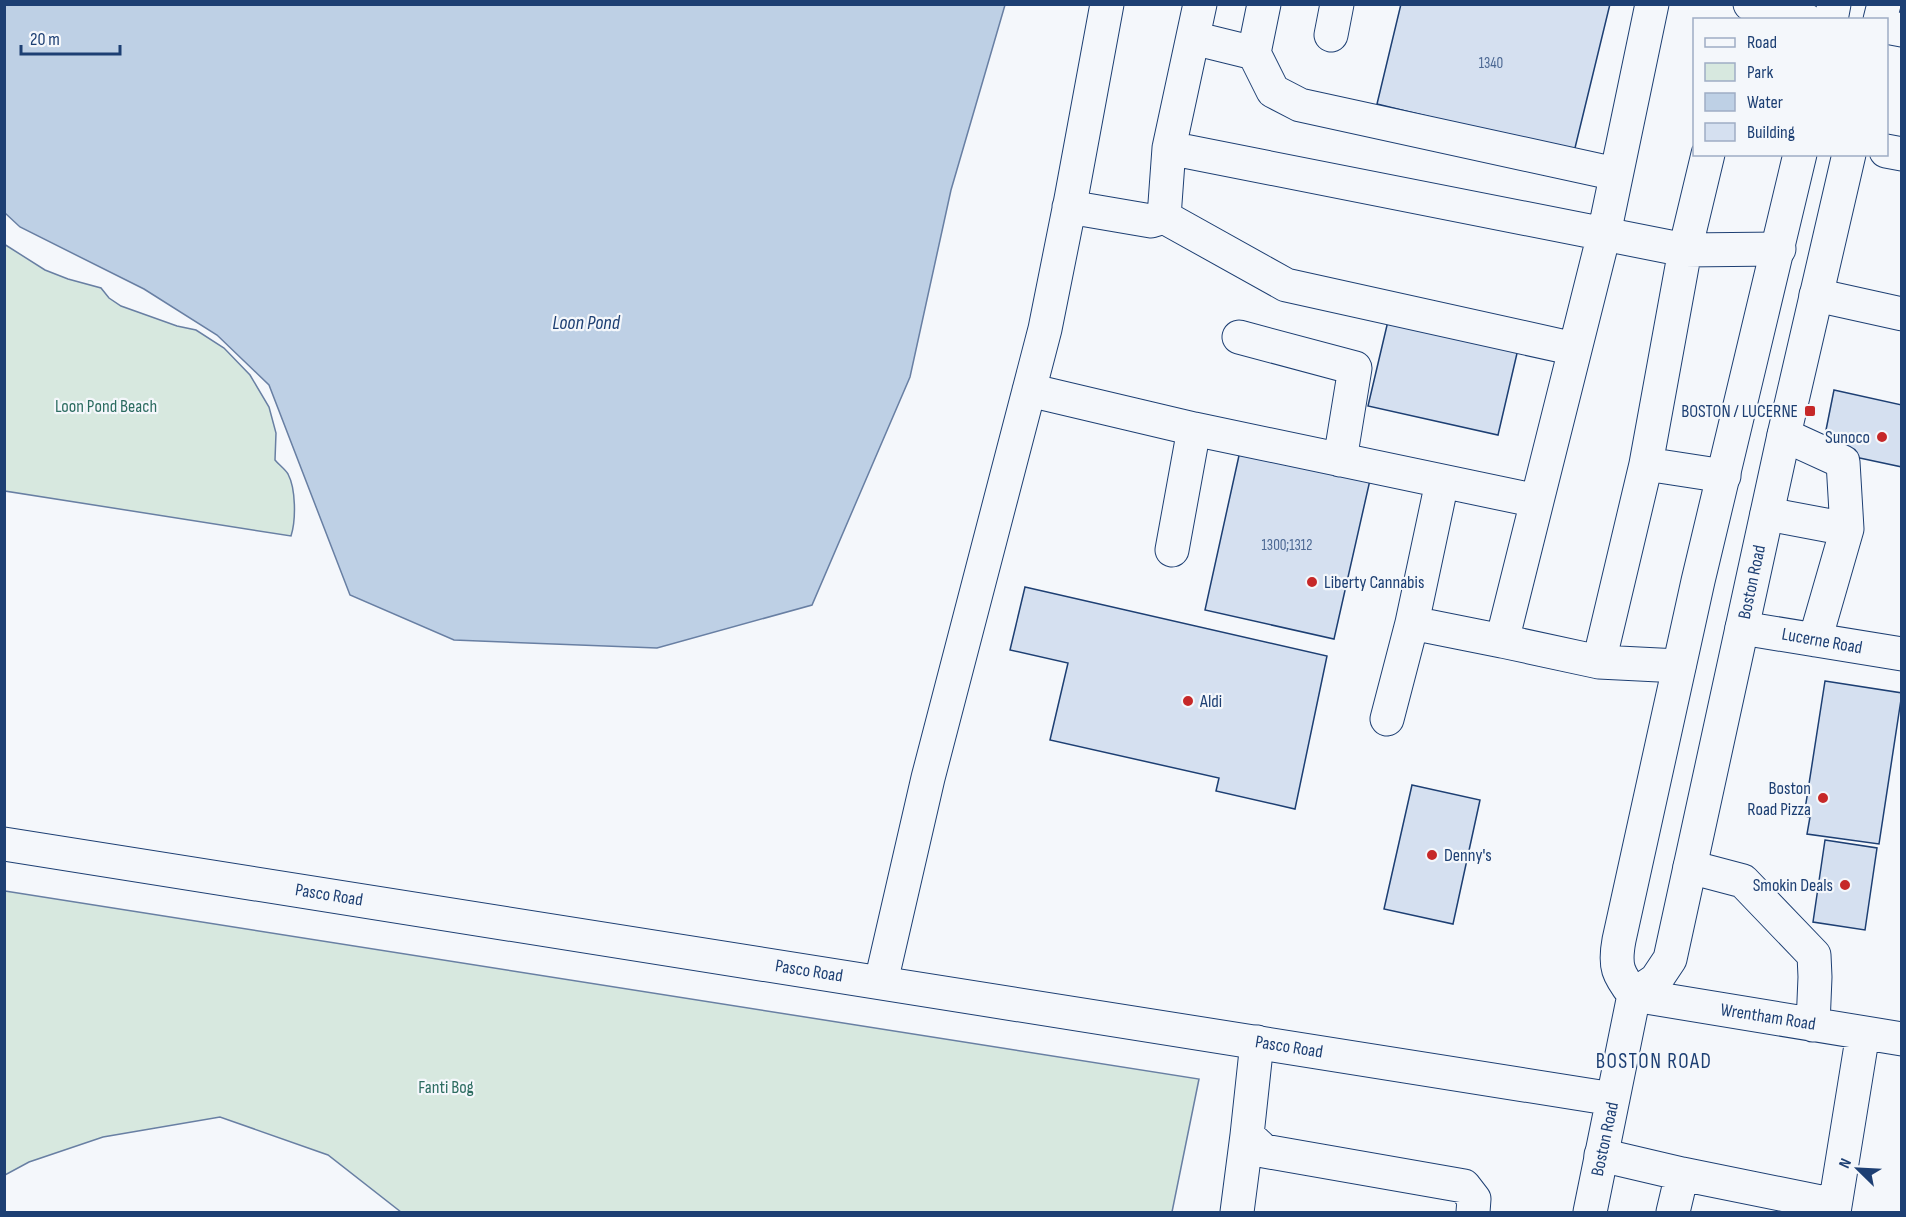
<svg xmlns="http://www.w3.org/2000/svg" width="1906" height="1217" font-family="'Sofia Sans Condensed',sans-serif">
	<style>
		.green { fill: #d7e8df; stroke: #687fa3; stroke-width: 1.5 }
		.water { fill: #bed0e5; stroke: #687fa3; stroke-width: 1.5 }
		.building { fill: #d5e0f0; stroke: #1d3f73; stroke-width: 1.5 }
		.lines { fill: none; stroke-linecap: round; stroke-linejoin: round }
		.minor-casing { stroke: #1d3f73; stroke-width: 35 }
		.major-casing { stroke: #1d3f73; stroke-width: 35 }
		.minor { stroke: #f4f7fb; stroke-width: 33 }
		.major { stroke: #f4f7fb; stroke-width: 33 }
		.poi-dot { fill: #c62828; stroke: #f4f7fb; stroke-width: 2 }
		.labels { text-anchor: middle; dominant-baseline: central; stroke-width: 4.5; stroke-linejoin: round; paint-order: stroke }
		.number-label { font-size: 15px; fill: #4b6792 }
		.park-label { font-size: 18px; fill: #2c6c60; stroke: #f4f7fb }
		.poi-label { font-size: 18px; fill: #1d3f73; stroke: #f4f7fb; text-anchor: end }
		.street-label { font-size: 18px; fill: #1d3f73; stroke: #f4f7fb }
		.water-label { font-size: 20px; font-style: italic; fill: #1d3f73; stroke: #f4f7fb }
		.quarter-label { font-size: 21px; letter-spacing: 1.5px; fill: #1d3f73; stroke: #f4f7fb }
	</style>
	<rect width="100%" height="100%" fill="#f4f7fb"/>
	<!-- green -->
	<path class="green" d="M4 244 45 270 68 279 101 288 109 298 121 306 177 326 196 330 224 348 250 375 269 407 276 433 275 460C279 465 285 469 288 474 296 489 296 520 291 536L5 491Z
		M5 891 1199 1079 1172 1212H401L328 1155 220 1117 103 1137 29 1162 5 1175Z"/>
	<!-- water -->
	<path class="water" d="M5 4 1005 5 951 190 910 377 812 605 657 648 454 640 350 595 269 385 217 335 144 289 20 227 5 213Z"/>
	<!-- building -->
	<path class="building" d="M1401 4H1610L1574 152 1377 104Z
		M1388 321 1518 349 1498 435 1368 406Z
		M1834 390 1902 405V467L1822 450Z
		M1240 451 1370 480 1334 639 1205 610Z
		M1025 587 1327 656 1295 809 1216 791 1219 778 1050 740 1068 663 1010 650Z
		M1825 681 1902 693 1879 844 1807 834 1810 817 1804 816Z
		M1412 785 1480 800 1453 924 1384 909Z
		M1825 840 1877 848 1865 930 1813 922Z"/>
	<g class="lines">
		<!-- minor casing -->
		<g class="minor-casing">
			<path id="minor" d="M1200 4 1169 148 1685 250 1779 249
				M1750 4 1806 20
				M1886 27 1902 30
				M1331 35 1337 4
				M1193 38 1254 53 1264 4
				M1254 53 1273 91 1300 105 1616 174
				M1886 151 1902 154
				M1069 207 1151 221 1164 217 1169 148
				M1164 217 1286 285 1575 349
				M1816 295 1902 314
				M1239 337 1355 368 1340 460
				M1029 390 1194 429 1537 501 1502 641 1599 662 1646 464 1724 476
				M1646 464 1685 250 1708 154
				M1537 501 1604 234 1652 4
				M1767 514 1847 529 1843 462 1784 435
				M1172 550 1194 429
				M1412 623 1442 482
				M1742 628 1902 654
				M1815 640 1847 529
				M1599 662 1679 666
				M1387 719 1412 623 1502 641
				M1690 867 1743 881 1814 955 1815 977 1813 1025
				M881 982 928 778 1045 329 1071 199 1107 4
				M1634 995 1902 1039
				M1257 1042 1247 1135 1264 1151 1464 1186 1474 1199 1473 1212
				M1601 1155 1682 1174
				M1237 1212 1247 1135
				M1673 1212 1682 1174 1835 1205
				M1834 1212 1863 1033"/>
		</g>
		<!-- major casing -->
		<g class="major-casing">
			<path id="major" d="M1831 20 1834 4
				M1880 20 1884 4
				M4 844 1613 1099
				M1634 995C1618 974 1614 967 1619 940L1698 581 1800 154
				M1590 1212 1634 995 1656 980 1670 959 1784 435 1849 154"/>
		</g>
		<!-- minor -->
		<use href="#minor" class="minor"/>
		<!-- major -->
		<use href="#major" class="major"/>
	</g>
	<!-- markers -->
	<g class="poi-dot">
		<rect x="1804" y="405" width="12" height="12" rx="3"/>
		<circle cx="1882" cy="437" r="6"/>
		<circle cx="1312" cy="582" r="6"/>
		<circle cx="1188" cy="701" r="6"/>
		<circle cx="1823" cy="798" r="6"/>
		<circle cx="1432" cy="855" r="6"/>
		<circle cx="1845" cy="885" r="6"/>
	</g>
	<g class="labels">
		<!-- number labels -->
		<g class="number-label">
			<text x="1491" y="63">1340</text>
			<text x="1287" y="545">1300;1312</text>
		</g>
		<!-- park labels -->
		<g class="park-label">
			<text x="106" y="406">Loon Pond Beach</text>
			<text x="446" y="1087">Fanti Bog</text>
		</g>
		<!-- poi labels -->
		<g class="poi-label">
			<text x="1798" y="411">BOSTON / LUCERNE</text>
			<text x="1870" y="437">Sunoco</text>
			<text x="1324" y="582" text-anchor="start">Liberty Cannabis</text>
			<text x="1200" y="701" text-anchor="start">Aldi</text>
			<text x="1811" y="788">Boston<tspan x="1811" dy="21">Road Pizza</tspan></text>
			<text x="1444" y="855" text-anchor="start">Denny's</text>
			<text x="1833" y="885">Smokin Deals</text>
		</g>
		<!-- street labels -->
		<g class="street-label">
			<text transform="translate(1752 582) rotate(-78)">Boston Road</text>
			<text transform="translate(1822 641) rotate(10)">Lucerne Road</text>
			<text transform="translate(329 895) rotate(9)">Pasco Road</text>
			<text transform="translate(809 971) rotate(9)">Pasco Road</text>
			<text transform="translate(1768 1017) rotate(9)">Wrentham Road</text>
			<text transform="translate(1289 1047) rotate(9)">Pasco Road</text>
			<text transform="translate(1605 1139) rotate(-78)">Boston Road</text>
		</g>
		<!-- water labels -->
		<g class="water-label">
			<text x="586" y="323">Loon Pond</text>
		</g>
		<!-- quarter labels -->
		<g class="quarter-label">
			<text x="1654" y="1061">BOSTON ROAD</text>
		</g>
	</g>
	<!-- border -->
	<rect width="1906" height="1217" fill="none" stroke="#1d3f73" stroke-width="12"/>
	<!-- legend -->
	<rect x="1693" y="18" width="195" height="138" fill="#f4f7fb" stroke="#9eadc5" stroke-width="1.5"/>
	<rect x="1705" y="38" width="30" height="9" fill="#f4f7fb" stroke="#9eadc5" stroke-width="1.5"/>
	<text x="1747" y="48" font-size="18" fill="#1d3f73">Road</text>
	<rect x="1705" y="63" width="30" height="18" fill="#d7e8df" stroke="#9eadc5" stroke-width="1.5"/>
	<text x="1747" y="78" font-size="18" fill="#1d3f73">Park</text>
	<rect x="1705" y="93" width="30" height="18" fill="#bed0e5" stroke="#9eadc5" stroke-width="1.5"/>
	<text x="1747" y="108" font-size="18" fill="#1d3f73">Water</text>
	<rect x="1705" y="123" width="30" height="18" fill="#d5e0f0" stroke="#9eadc5" stroke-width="1.5"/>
	<text x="1747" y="138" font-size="18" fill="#1d3f73">Building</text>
	<!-- north arrow -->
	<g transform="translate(1858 1169) rotate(294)" stroke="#f4f7fb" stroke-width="4.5" paint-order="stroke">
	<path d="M0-4.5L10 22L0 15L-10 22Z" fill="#1d3f73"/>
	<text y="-9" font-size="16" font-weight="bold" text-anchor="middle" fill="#1d3f73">N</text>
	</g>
	<!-- scale -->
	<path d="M21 45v9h99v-9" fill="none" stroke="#1d3f73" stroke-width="3"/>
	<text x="30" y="45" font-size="18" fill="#1d3f73" stroke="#f4f7fb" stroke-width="4.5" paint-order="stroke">20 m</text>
</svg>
